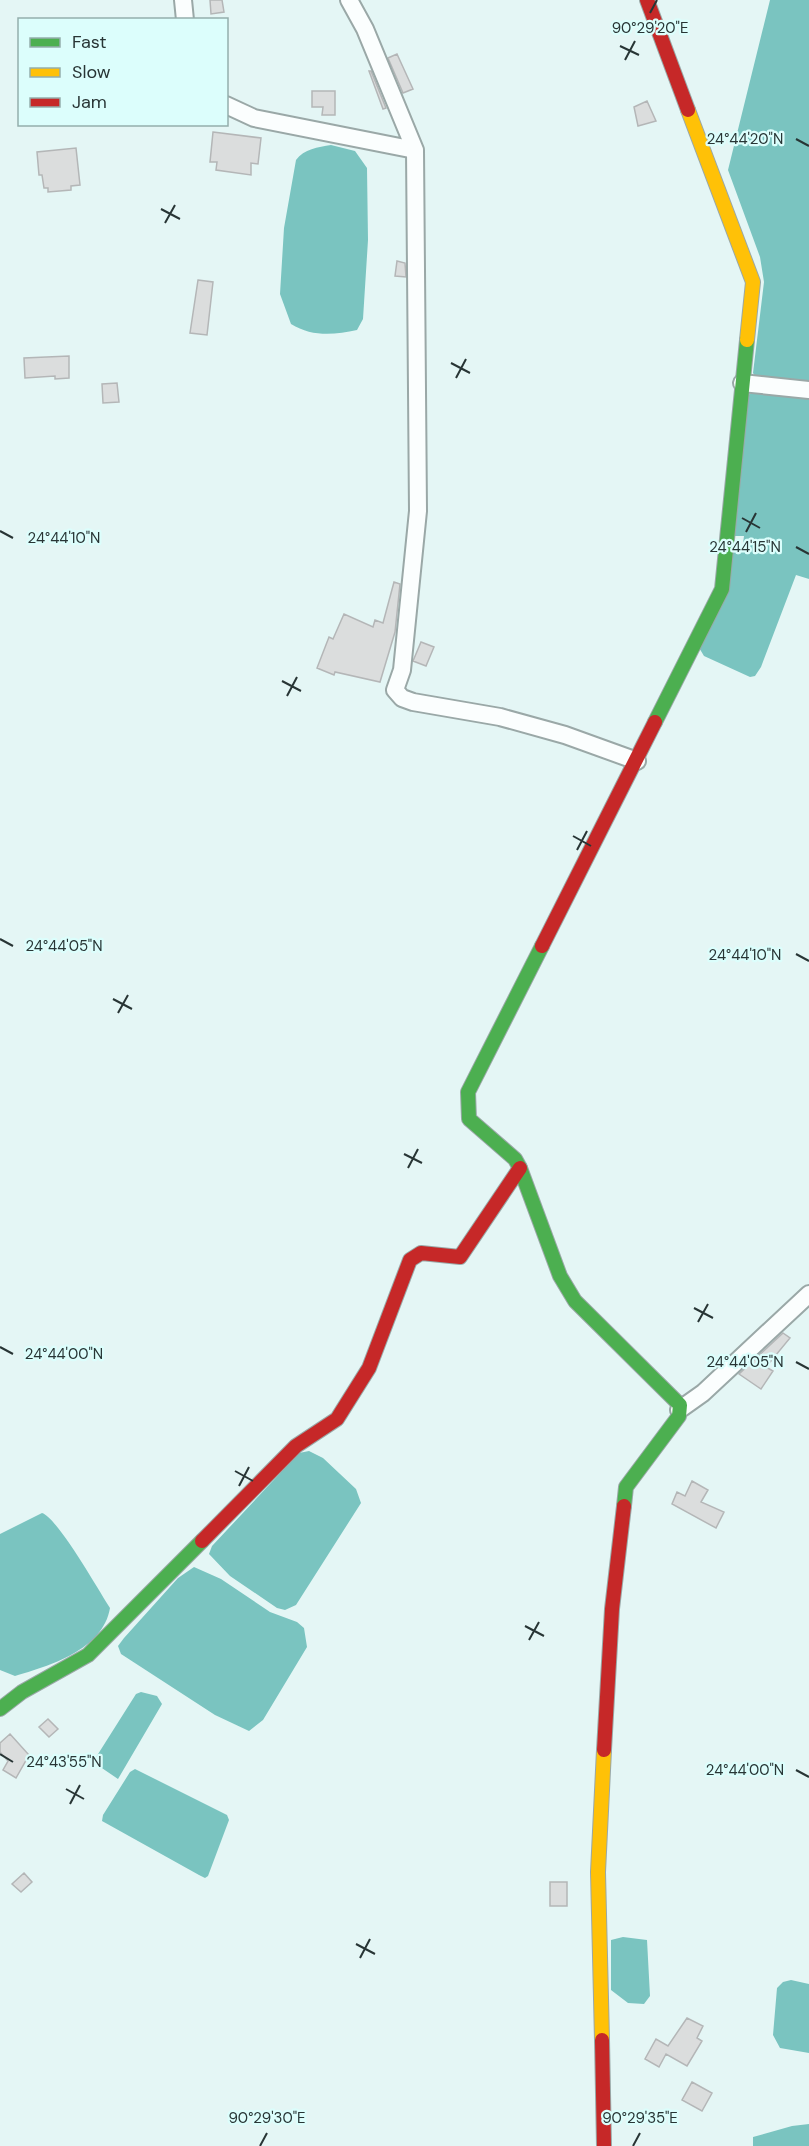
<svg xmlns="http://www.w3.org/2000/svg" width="809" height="2146" font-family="'DM Sans',sans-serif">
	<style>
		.water { fill: #7ac4c0 }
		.building { fill: #dbdddd; stroke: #b4b6b7; stroke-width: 1.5 }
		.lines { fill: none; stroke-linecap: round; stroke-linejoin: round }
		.street-casing { stroke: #9aa8a7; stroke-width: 20 }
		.fast-casing { stroke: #9aa8a7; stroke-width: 16 }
		.slow-casing { stroke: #9aa8a7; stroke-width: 16 }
		.jam-casing { stroke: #9aa8a7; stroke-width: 16 }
		.street { stroke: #fbfefe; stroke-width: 16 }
		.fast { stroke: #4caf50; stroke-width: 14 }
		.slow { stroke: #ffc107; stroke-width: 14 }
		.jam { stroke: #c62828; stroke-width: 14 }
		.ticks { fill: none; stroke: #283535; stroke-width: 2 }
		.ticks-label { font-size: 15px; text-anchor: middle; fill: #283535; stroke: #dcfefc; stroke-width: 4.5; stroke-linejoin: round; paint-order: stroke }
	</style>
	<rect width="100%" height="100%" fill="#e4f6f5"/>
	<!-- water -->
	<path class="water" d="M770 0H809V383L756 378 753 373 764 282 760 257 728 170Z
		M331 145 355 151 367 168 368 240 363 319 357 330C334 335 312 337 291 324L280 294 284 228 296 160C304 149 318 147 331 145Z
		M754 392 809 396V579L796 575 761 667 755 676 750 677 704 656 698 646 730 553 742 551 744 536H734L746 396Z
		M309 1451 323 1458 356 1489 361 1503 296 1605 285 1610 277 1608 230 1576 209 1554 212 1546 299 1453Z
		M42 1513C57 1517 99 1591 110 1608 103 1650 49 1666 15 1676L0 1670V1534Z
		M194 1567 221 1579 270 1612 297 1622 304 1628 307 1647 263 1720 249 1731 215 1715 121 1654 118 1646 124 1638 178 1578Z
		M141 1692 157 1696 162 1704 118 1779 93 1762 136 1694Z
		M135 1769 227 1815 229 1820 208 1876 205 1878 199 1875 102 1821 103 1815 130 1772Z
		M623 1937 647 1940 650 1996 644 2004 628 2003 611 1990V1940Z
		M791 1980 809 1984V2053L780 2048 773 2035 777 1988 783 1982Z
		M809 2124V2146H753V2137L792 2126Z"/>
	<!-- building -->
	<path class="building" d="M210 0H222L224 12 211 14Z
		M397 54 413 89 403 93 388 58Z
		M369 71H371L386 108 383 109Z
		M312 91H335V115H322L323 107H312Z
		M647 101 656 121 638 126 634 107Z
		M213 132 261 138 258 164 251 163V175L216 170 217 162H210Z
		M76 148 80 185 71 186V190L48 192V188H44L42 175H39L37 152Z
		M397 261 405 263 406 277 395 276Z
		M198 280 213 282 207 335 190 333Z
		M69 356V378L55 379V376L25 378 24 358Z
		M117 383 119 402 103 403 102 384Z
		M394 582 400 584 395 632 380 682 335 672 334 675 317 668 329 637 333 639 344 614 373 627 375 620 383 623Z
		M421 642 434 647 426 666 413 661Z
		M783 1333 790 1338 766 1367 773 1371 761 1389 739 1374Z
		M692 1481 708 1490 701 1502 724 1512 716 1528 672 1504 677 1492 685 1496Z
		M48 1719 58 1729 49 1737 39 1727Z
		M10 1734 29 1755 16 1778 3 1770 8 1761 0 1752V1743Z
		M24 1873 32 1882 21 1892 12 1884Z
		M550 1882H567V1906H550Z
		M687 2018 703 2026 697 2038 702 2041 687 2066 666 2054 659 2067 645 2059 656 2039 668 2046Z
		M692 2082 712 2093 702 2111 682 2100Z"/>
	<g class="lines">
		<!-- street casing -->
		<g class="street-casing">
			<path id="street" d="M183 0 185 20
				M349 0 365 29 415 150 418 511 402 670 395 690 402 698 413 702 500 717 565 735 637 761
				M226 105 254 118 415 150
				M742 383 809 390
				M679 1410 703 1393 809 1294"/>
		</g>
		<!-- fast casing -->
		<g class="fast-casing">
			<path id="fast" d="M655 722 722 589 747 340
				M520 1168 560 1276 575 1301 680 1405 679 1416 626 1487 624 1506
				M520 1168 515 1159 469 1119 468 1092 542 946
				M0 1709 22 1692 88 1655 202 1541"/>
		</g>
		<!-- slow casing -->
		<g class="slow-casing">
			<path id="slow" d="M688 110 753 282 747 340
				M602 2040 598 1872 604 1750"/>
		</g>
		<!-- jam casing -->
		<g class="jam-casing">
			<path id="jam" d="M647 0 688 110
				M542 946 655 722
				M202 1541 296 1446 337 1419 369 1368 410 1260 421 1253 460 1257 520 1168
				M604 1750 612 1609 624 1506
				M602 2040 604 2146"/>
		</g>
		<!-- street -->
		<use href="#street" class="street"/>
		<!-- fast -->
		<use href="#fast" class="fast"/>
		<!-- slow -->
		<use href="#slow" class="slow"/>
		<!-- jam -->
		<use href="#jam" class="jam"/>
	</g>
	<!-- ticks -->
	<path class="ticks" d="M650 13 657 0M620 46 639 55M625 60 635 41M796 139 809 146M161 209 180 219M165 223 175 205M451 363 470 373M456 378 466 359M742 518 760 528M0 531 13 538M746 532 756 513M796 547 809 554M282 681 301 691M287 696 297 677M573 836 591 846M577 850 587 831M0 939 13 946M796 954 809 961M113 999 132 1009M118 1013 128 995M404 1154 422 1163M408 1168 418 1149M694 1308 713 1318M698 1322 708 1304M0 1347 13 1354M796 1362 809 1369M235 1471 253 1481M239 1486 249 1467M525 1626 544 1636M529 1640 539 1622M0 1754 13 1762M796 1770 809 1777M66 1789 84 1799M70 1804 80 1785M356 1944 375 1954M360 1958 370 1939M260 2146 267 2133M633 2146 640 2133"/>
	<g class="ticks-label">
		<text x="650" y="33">90°29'20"E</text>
		<text x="745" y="144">24°44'20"N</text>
		<text x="64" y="543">24°44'10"N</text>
		<text x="745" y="552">24°44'15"N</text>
		<text x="64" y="951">24°44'05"N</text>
		<text x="745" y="960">24°44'10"N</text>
		<text x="64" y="1359">24°44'00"N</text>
		<text x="745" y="1367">24°44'05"N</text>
		<text x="64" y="1767">24°43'55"N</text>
		<text x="745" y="1775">24°44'00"N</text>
		<text x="267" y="2123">90°29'30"E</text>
		<text x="640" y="2123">90°29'35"E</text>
	</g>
	<!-- legend -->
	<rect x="18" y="18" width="210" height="108" fill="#dcfefc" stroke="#94aeac" stroke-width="1.5"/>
	<rect x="30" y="38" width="30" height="9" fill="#4caf50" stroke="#94aeac" stroke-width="1.5"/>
	<text x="72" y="48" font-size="18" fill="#283535">Fast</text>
	<rect x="30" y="68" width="30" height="9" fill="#ffc107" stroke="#94aeac" stroke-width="1.5"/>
	<text x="72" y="78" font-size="18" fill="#283535">Slow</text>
	<rect x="30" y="98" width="30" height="9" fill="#c62828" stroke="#94aeac" stroke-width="1.5"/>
	<text x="72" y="108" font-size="18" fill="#283535">Jam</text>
</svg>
